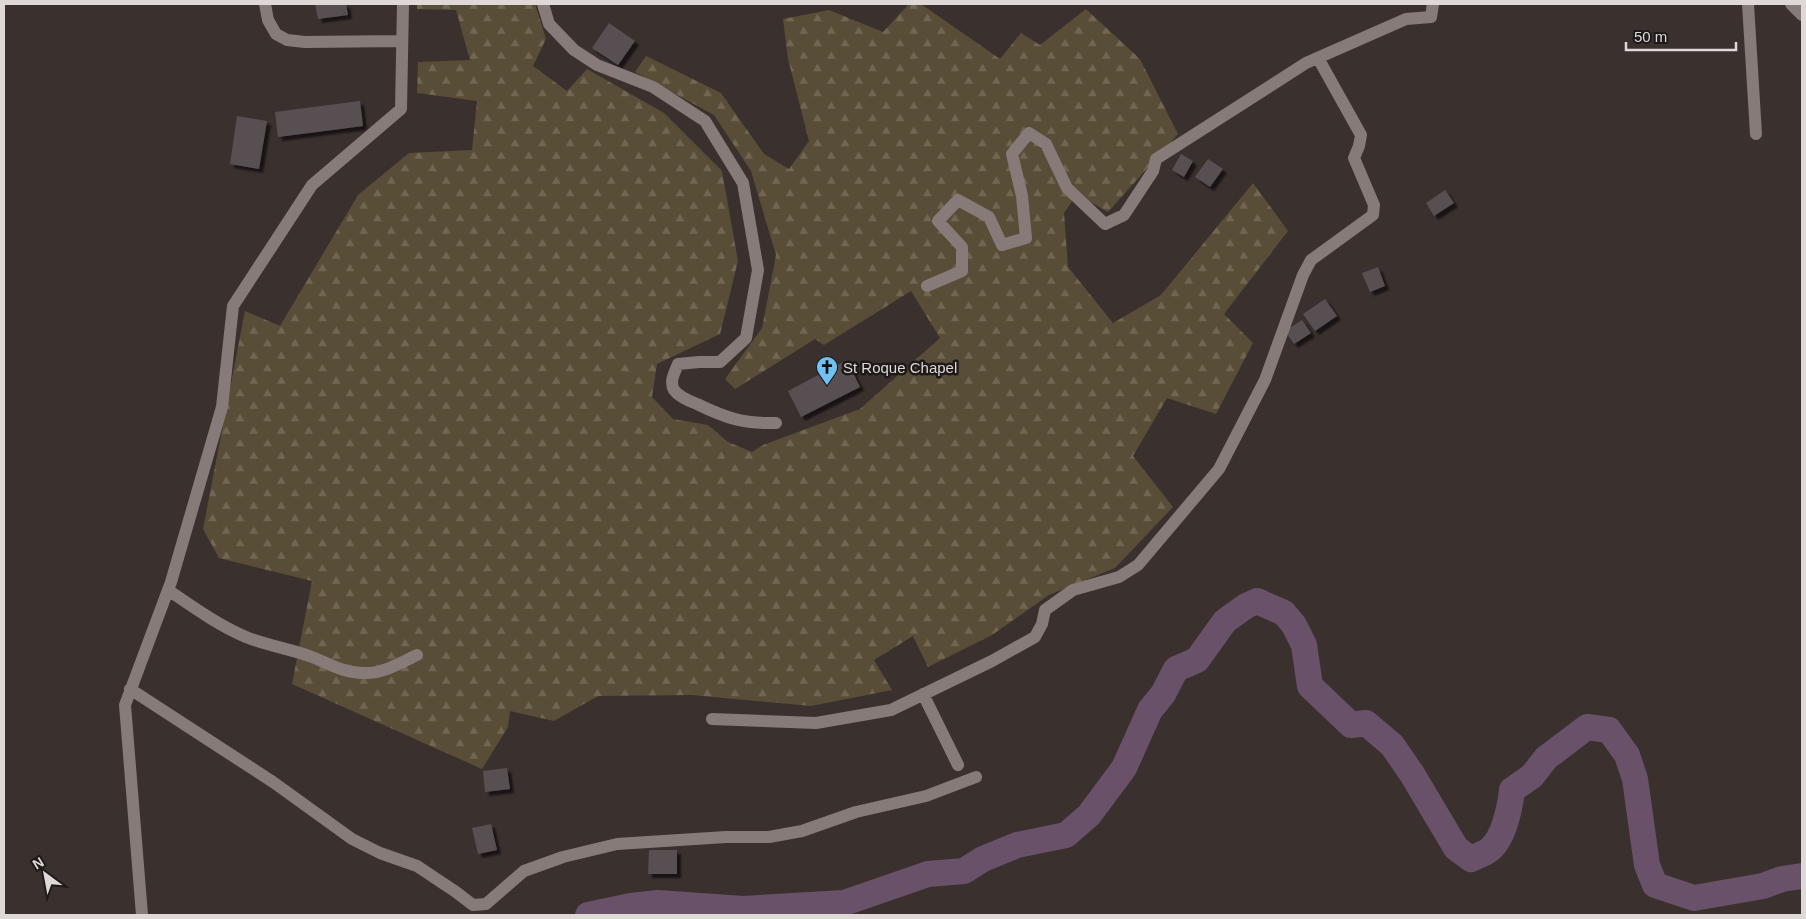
<svg xmlns="http://www.w3.org/2000/svg" width="1806" height="919" font-family="Arial,sans-serif">
	<style>
		.forest { fill: url(#forest-firs) }
		.lines { fill: none; stroke-linecap: round; stroke-linejoin: round }
		.river { stroke: #695169; stroke-width: 26 }
		.building { fill: #584f52; filter: url(#shadow) }
		.minor { stroke: #867b79; stroke-width: 12 }
		.labels { text-anchor: middle; dominant-baseline: central; stroke-width: 5; stroke-linejoin: round; paint-order: stroke }
		.poi-label { font-size: 15px; fill: #ded8d7; stroke: #1e1a19; text-anchor: start }
	</style>
	<defs>
		<pattern id="forest-firs" width="22" height="20" patternUnits="userSpaceOnUse" patternTransform="scale(1.25)"><rect width="22" height="20" fill="#584d36"/><path d="M5 1l3.5 6h-7zM16 11l3.5 6h-7z" fill="#706652"/></pattern>
		<filter id="shadow"><feDropShadow dx="4" dy="4" stdDeviation="1" flood-color="#0009"/></filter>
	</defs>
	<rect width="100%" height="100%" fill="#3a312f"/>
	<!-- forest -->
	<path class="forest" d="M417 4H535L546 39 533 66 567 91 587 69 664 113 722 171 738 261 720 334 657 364 652 397 673 419 708 425 728 442 752 452 763 445 860 409 940 338 911 291 824 345 815 339 735 389 725 379 762 328 776 255 751 171 714 115 635 72 646 56 721 93 764 154 789 169 809 141 788 59 783 19 829 10 883 32 909 4H921L1000 59 1021 33 1040 45 1086 9 1140 59 1178 134 1108 212 1077 194 1064 213 1068 267 1113 323 1161 295 1253 183 1288 231 1224 314 1253 343 1216 414 1167 398 1133 456 1173 507 1115 568 1049 595 992 635 928 667 913 636 874 660 892 690 811 706 692 695 598 696 554 721 510 711 508 727 482 769 292 684 312 581 219 558 203 529 245 311 280 326 358 195 409 153 472 150 477 101 417 93 418 62 470 60 456 10 417 9Z"/>
	<g class="lines">
		<!-- river -->
		<path class="river" d="M588 915 631 906 658 903 743 909 844 903 928 874 964 871 983 859 1017 845 1066 835 1089 815 1124 768 1150 710 1163 694 1176 669 1197 660 1225 621 1246 606 1257 601 1284 613 1294 625 1304 645 1310 686 1351 725 1366 723 1392 745 1412 774 1456 848 1471 859C1477 856 1484 854 1489 850 1504 839 1510 807 1512 790L1532 776 1546 758 1587 727 1609 730 1627 755 1635 779 1647 865 1655 885 1694 898 1763 886 1782 879 1802 876"/>
	</g>
	<!-- building -->
	<path class="building" d="M315 4H346L348 15 318 19Z
		M609 23 635 41 618 65 592 48Z
		M360 101 363 126 278 137 275 112Z
		M237 116 267 121 259 169 230 164Z
		M1181 154 1193 161 1184 177 1172 170Z
		M1208 159 1223 169 1210 187 1195 177Z
		M1445 190 1454 203 1434 216 1426 203Z
		M1378 267 1385 286 1370 292 1362 273Z
		M1325 299 1337 316 1315 331 1303 314Z
		M1302 320 1311 333 1294 344 1285 331Z
		M847 360 860 387 801 417 788 391Z
		M507 768 510 789 485 792 483 771Z
		M491 824 497 850 478 854 472 828Z
		M649 850H677V874H648Z"/>
	<g class="lines">
		<!-- minor -->
		<path class="minor" d="M265 4 268 20 276 34 287 40 305 42 402 41
			M543 4 549 24 574 50 597 65 653 87 705 121 743 183 758 270 746 338 720 362H699L678 364C675 372 669 381 674 390 679 397 689 401 697 404 726 418 743 424 776 423
			M1748 4 1756 134
			M1791 4 1802 15
			M927 286 962 271V247L938 221 958 200 989 217 1002 245 1026 238 1022 196 1012 154 1029 133 1046 144 1067 188 1105 224 1124 215 1153 171 1156 159 1306 63 1406 19 1431 17 1433 4
			M168 590C193 607 218 625 246 637 268 646 291 649 312 657 330 664 344 673 363 673 382 674 401 663 417 655
			M130 689 273 782 352 839 380 853 417 866 456 892 473 905 486 904 524 871 563 857 617 844 726 837H769L802 831 856 812 926 796 976 777
			M923 694 958 765
			M712 719 816 723 891 710 992 661 1035 637 1042 624 1045 610 1073 590 1119 577 1138 565 1219 469 1265 380 1303 275 1311 260 1373 215 1374 205 1354 158 1359 146 1361 135 1318 58
			M142 915 125 705 171 582 222 407 233 306 312 185 401 109 403 4"/>
	</g>
	<!-- icons -->
	<defs>
		<g id="church-pin" transform="scale(1.125)"><path d="M0 17L-7.5 6A9.5 9.5 0 1 1 7.5 6Z" fill="#70c1f4" stroke="#1e1a19"/><path d="M-1.2-6h2.4v3.5h3.3v2.4h-3.3V6h-2.4V-.1h-3.3v-2.4h3.3Z" fill="#111"/></g>
	</defs>
	<g fill-rule="evenodd">
		<use href="#church-pin" x="827" y="367"/>
	</g>
	<g class="labels">
		<!-- poi labels -->
		<g class="poi-label">
			<text x="843" y="367">St Roque Chapel</text>
		</g>
	</g>
	<!-- border -->
	<rect width="1806" height="919" fill="none" stroke="#ded8d7" stroke-width="10"/>
	<!-- north arrow -->
	<g transform="translate(45 874) rotate(328)" stroke="#1e1a19" stroke-width="4" paint-order="stroke">
	<path d="M0-4L9 19L0 12L-9 19Z" fill="#ded8d7"/>
	<text y="-8" font-size="14" font-weight="bold" text-anchor="middle" fill="#ded8d7">N</text>
	</g>
	<!-- scale -->
	<path d="M1626 42v8h110v-8" fill="none" stroke="#ded8d7" stroke-width="2.5"/>
	<text x="1634" y="42" font-size="15" fill="#ded8d7" stroke="#1e1a19" stroke-width="4" paint-order="stroke">50 m</text>
</svg>
